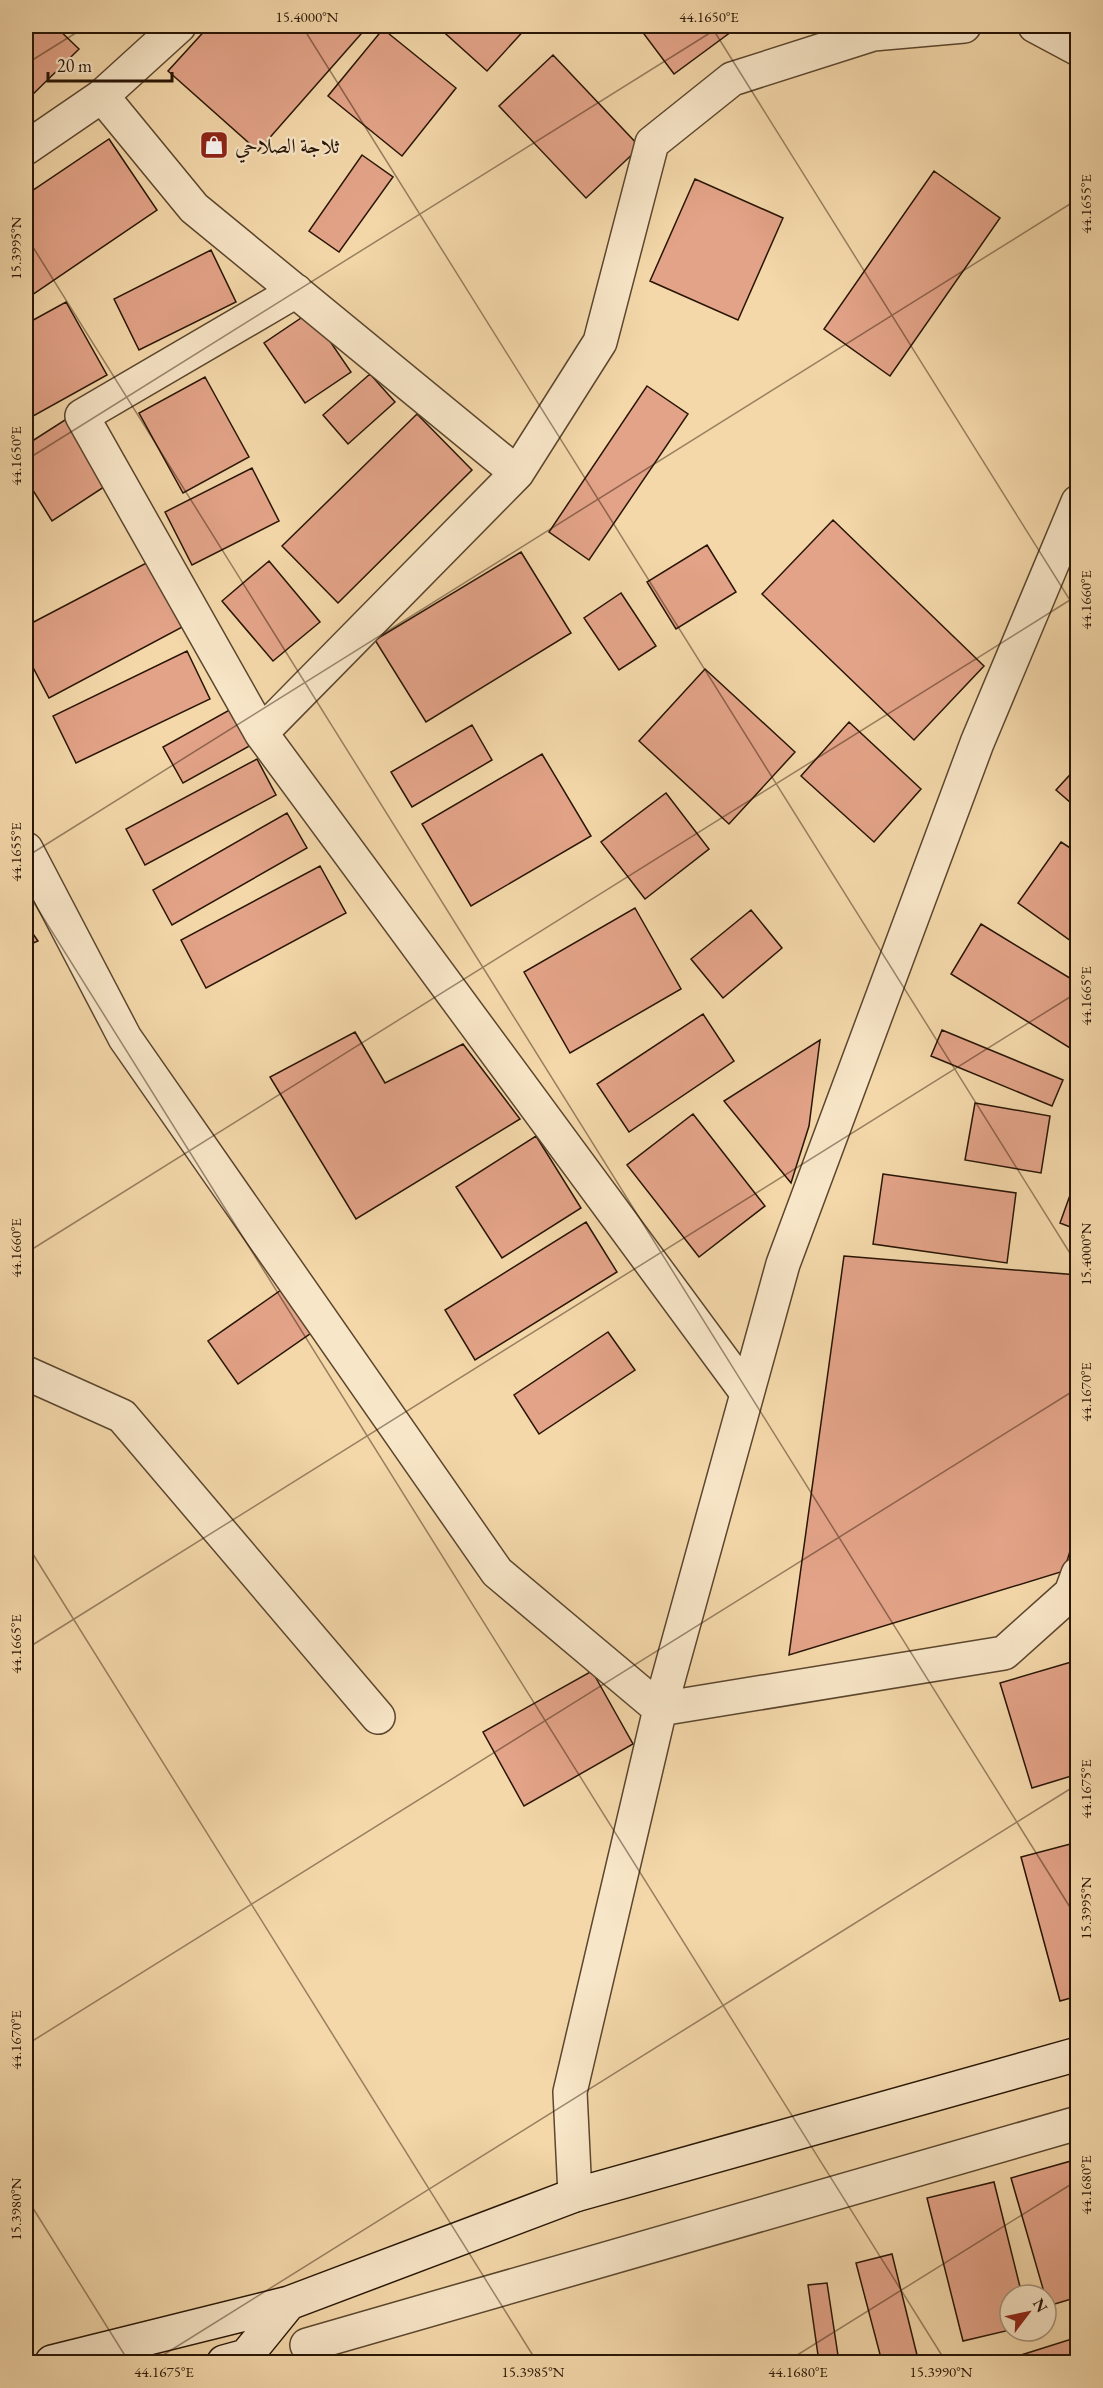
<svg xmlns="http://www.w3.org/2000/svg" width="1103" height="2388" font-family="'EB Garamond',Amiri,serif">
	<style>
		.building { fill: #e3a388; stroke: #281505; stroke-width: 1.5 }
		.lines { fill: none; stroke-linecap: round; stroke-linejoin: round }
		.street-casing { stroke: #5b462e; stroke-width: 36 }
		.secondary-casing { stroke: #281505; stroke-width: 36 }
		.street { stroke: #f8e6c8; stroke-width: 33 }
		.secondary { stroke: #f8e6c8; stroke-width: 33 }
		.ticks { fill: none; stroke: #281505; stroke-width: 1.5; stroke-opacity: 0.45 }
		.labels { text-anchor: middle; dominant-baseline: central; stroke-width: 4.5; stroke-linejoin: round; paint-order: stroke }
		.poi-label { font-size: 21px; fill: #281505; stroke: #f8e6c8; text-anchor: start }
		.neatline { fill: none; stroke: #281505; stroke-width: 2 }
		.ticks-label { font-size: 15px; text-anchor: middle; fill: #281505 }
	</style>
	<rect width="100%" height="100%" fill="#f4d8aa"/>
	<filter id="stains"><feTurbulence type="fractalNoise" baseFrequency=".00333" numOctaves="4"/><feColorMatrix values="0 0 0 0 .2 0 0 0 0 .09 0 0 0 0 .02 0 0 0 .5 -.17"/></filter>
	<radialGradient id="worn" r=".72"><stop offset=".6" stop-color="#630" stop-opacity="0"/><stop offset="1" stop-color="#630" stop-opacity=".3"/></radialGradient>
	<!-- building -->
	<path class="building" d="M26 26H55L79 49 26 101Z
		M209 26H368L258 151 168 71Z
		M437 26H528L487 71Z
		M638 26H739L674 74Z
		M383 29 456 88 402 156 328 96Z
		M553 55 640 147 586 198 499 106Z
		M109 139 157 210 26 299V195Z
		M362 155 393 177 339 252 309 231Z
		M934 171 1000 218 890 376 824 329Z
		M695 179 783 218 738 320 650 281Z
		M211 250 236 302 139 350 114 299Z
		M66 302 107 375 26 420V324Z
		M310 312 351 372 305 403 264 343Z
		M370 374 395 402 348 444 323 415Z
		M205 377 249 457 183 493 139 413Z
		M647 386 688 414 589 560 549 532Z
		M417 414 472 470 338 603 282 546Z
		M68 418 110 483 52 521 26 479V445Z
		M252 468 279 521 192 565 165 512Z
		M833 520 984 666 914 740 762 594Z
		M707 545 736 592 676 629 647 582Z
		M521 552 571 633 426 722 375 640Z
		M154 559 188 624 49 698 26 654V626Z
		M269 561 320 622 273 661 222 601Z
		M621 593 656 646 619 670 584 618Z
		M187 651 210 699 76 763 53 716Z
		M705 669 795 752 729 824 639 741Z
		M233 708 253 744 183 783 163 747Z
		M849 722 921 789 874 842 801 776Z
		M472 725 492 760 412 807 391 772Z
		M542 754 591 836 471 906 422 824Z
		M257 759 276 795 145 865 126 829Z
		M1078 766V809L1056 790Z
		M666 793 709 849 645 899 601 842Z
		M287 813 307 848 172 925 153 890Z
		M1061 842 1078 853V946L1018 903Z
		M320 866 346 913 206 988 181 940Z
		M635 908 681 989 570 1053 524 972Z
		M751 910 782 948 723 998 691 959Z
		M26 924 38 941 26 946Z
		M981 924 1078 983V1036L1070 1048 951 974Z
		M703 1014 734 1061 629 1132 597 1084Z
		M942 1030 1063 1080 1052 1106 931 1056Z
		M355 1032 385 1083 463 1044 520 1119 356 1219 270 1077Z
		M820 1040 809 1126 791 1183 724 1101Z
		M975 1103 1050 1116 1041 1173 965 1160Z
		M693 1114 765 1206 699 1257 627 1165Z
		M536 1136 581 1208 502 1258 456 1187Z
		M1078 1173V1230L1060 1223Z
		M883 1174 1016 1193 1007 1263 873 1244Z
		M586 1222 617 1272 475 1360 445 1310Z
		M844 1256 1078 1275V1525L1064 1571 789 1655Z
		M284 1288 314 1331 238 1384 208 1341Z
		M608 1332 635 1370 539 1434 514 1395Z
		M1078 1660V1774L1032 1788 1000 1683Z
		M592 1671 633 1744 524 1806 483 1732Z
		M1078 1842V1996L1060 2001 1021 1857Z
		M1071 2161 1078 2182V2297L1048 2306 1011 2178Z
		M994 2182 1022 2295H1010V2330L963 2341 927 2198Z
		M892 2254 917 2355 882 2362 856 2263Z
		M827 2283 839 2362H819L808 2285Z
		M1078 2337V2362H999Z"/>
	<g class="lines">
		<!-- street casing -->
		<g class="street-casing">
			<path id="street" d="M1035 26 1078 49
				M102 96 194 208 517 473 600 342 652 143 732 79 873 34 964 26
				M26 148 102 96 179 26
				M517 473 261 733 747 1393
				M261 733 82 416 296 291
				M26 849 125 1038 497 1572 660 1709 1004 1653 1071 1593 1078 1574
				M26 1373 122 1416 378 1717
				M575 2195 570 2092 660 1709 783 1264 977 743 1078 502
				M307 2345 1078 2123"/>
		</g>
		<!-- secondary casing -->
		<g class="secondary-casing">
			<path id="secondary" d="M52 2362 289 2303 575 2195 1078 2054
				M224 2362 246 2356 289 2303"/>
		</g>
		<!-- street -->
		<use href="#street" class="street"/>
		<!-- secondary -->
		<use href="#secondary" class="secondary"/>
	</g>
	<!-- ticks -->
	<path class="ticks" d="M302 26 1078 1266M711 26 1078 613M26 64 87 26M26 236 1078 1920M26 460 721 26M26 857 1078 199M26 890 946 2362M26 1253 1078 595M26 1543 537 2362M26 1649 1078 992M26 2045 1078 1388M26 2197 129 2362M152 2362 1078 1784M786 2362 1078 2180"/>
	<!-- icons -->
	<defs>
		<g id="shop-square" transform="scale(1.5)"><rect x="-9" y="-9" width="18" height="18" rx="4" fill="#8f2418" stroke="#f8e6c8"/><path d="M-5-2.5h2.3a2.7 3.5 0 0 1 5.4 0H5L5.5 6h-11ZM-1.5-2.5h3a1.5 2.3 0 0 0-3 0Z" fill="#fff"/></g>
	</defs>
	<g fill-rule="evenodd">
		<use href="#shop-square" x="214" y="145"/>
	</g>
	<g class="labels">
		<!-- poi labels -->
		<g class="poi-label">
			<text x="235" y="145">ثلاجة الصلاحي</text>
		</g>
	</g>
	<!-- margin -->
	<rect width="1103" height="2388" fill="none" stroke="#f4d8aa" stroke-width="66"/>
	<!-- north arrow -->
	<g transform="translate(1028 2313) rotate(58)"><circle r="28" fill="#f8e6c8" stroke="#a5927a" stroke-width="1.5"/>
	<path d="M0-4.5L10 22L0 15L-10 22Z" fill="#8f2418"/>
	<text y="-9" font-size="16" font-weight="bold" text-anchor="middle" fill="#281505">N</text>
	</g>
	<!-- scale -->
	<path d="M48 72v9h124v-9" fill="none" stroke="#281505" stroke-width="3"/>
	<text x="57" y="72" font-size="18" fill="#281505" stroke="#f8e6c8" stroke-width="4.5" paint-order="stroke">20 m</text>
	<rect x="33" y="33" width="1037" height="2322" class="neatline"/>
	<g class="ticks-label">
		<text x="307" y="22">15.4000°N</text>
		<text x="709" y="22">44.1650°E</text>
		<text transform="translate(1086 204) rotate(-90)" y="5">44.1655°E</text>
		<text transform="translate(16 248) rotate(-90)" y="5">15.3995°N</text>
		<text transform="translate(16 456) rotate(-90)" y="5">44.1650°E</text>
		<text transform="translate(1086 600) rotate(-90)" y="5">44.1660°E</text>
		<text transform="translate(16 852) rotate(-90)" y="5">44.1655°E</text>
		<text transform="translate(1086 996) rotate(-90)" y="5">44.1665°E</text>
		<text transform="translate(16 1248) rotate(-90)" y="5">44.1660°E</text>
		<text transform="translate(1086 1254) rotate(-90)" y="5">15.4000°N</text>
		<text transform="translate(1086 1392) rotate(-90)" y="5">44.1670°E</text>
		<text transform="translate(16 1644) rotate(-90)" y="5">44.1665°E</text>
		<text transform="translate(1086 1789) rotate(-90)" y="5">44.1675°E</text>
		<text transform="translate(1086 1908) rotate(-90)" y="5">15.3995°N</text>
		<text transform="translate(16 2040) rotate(-90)" y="5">44.1670°E</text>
		<text transform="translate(1086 2185) rotate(-90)" y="5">44.1680°E</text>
		<text transform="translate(16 2209) rotate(-90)" y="5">15.3980°N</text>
		<text x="164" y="2377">44.1675°E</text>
		<text x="533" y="2377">15.3985°N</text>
		<text x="798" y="2377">44.1680°E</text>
		<text x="941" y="2377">15.3990°N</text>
	</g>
	<rect width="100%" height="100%" filter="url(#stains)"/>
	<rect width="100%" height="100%" fill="url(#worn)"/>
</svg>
